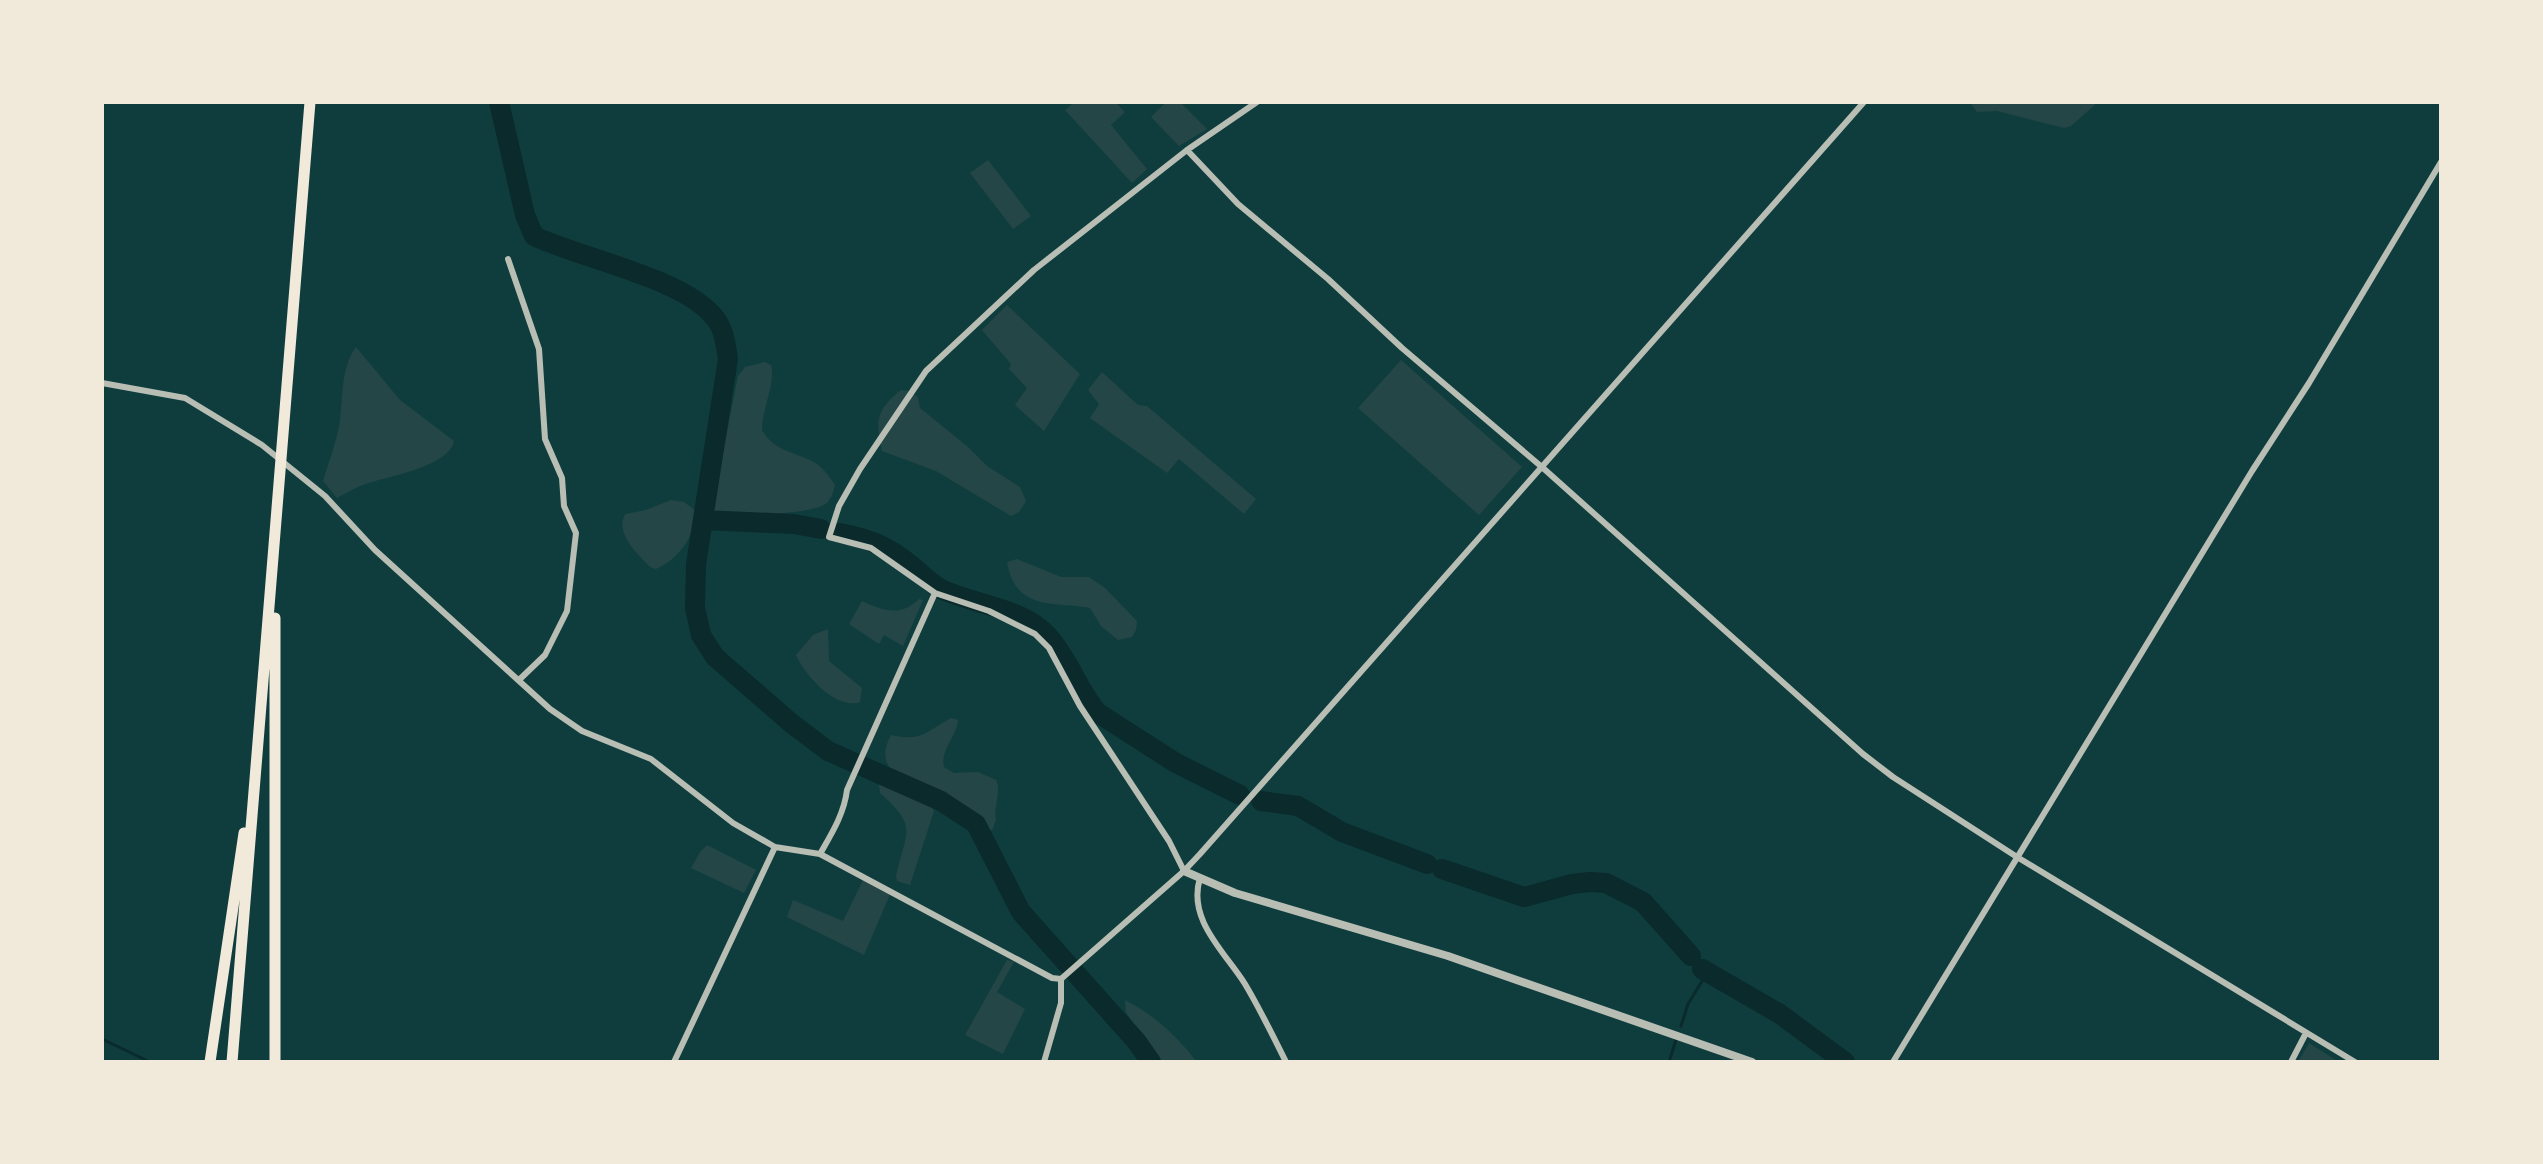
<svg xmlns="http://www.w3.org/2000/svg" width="2543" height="1164" font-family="Manrope,sans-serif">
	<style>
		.green { fill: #244646 }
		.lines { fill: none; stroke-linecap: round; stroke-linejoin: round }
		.stream { stroke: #0a2a2b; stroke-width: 3 }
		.river { stroke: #0a2a2b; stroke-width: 20 }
		.minor { stroke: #b8beb3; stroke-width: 6 }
		.tertiary { stroke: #b8beb3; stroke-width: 8 }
		.motorway { stroke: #f1e9da; stroke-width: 11 }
	</style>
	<rect width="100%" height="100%" fill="#0f3d3e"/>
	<!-- green -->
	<path class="green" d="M1075 102H1115L1125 112 1111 125 1147 169 1132 183 1065 110Z
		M1166 102H1180L1207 129 1179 146 1151 117Z
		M1970 102H2098L2071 126 2064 128 1997 111 1977 112Z
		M988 160 1031 216 1013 229 970 173Z
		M1007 305 1080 374 1044 431 1015 405 1027 388 1009 369 1011 364 982 330Z
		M356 347 400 400 454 441C449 467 388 476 366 484 356 487 346 493 337 498L323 481C329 461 337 441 340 420 343 396 341 367 356 347Z
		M1401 360 1522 467 1479 515 1358 408Z
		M765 362 771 365C776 383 762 408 762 430 774 451 792 451 812 461 822 466 829 476 835 485 834 491 831 499 827 503 812 515 738 516 717 515L712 509 738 376 745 367Z
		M1102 372 1138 405 1147 406 1256 499 1244 514 1179 459 1167 473 1090 418 1099 404 1088 390Z
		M901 390 908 391 918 397 920 408 968 447 987 466 1020 487 1026 501 1019 512 1011 516 936 471 882 451C876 421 875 411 901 390Z
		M671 500 684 502 696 511C695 536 679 559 656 569L650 567C637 553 615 534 625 514L646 510Z
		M1017 559 1061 577H1089L1105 588 1137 621 1136 630 1132 637 1118 640 1101 626 1090 608C1053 601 1016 612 1007 562Z
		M919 599 923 600 903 646 884 635 879 644 849 624 862 601C883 611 901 617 919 599Z
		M828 629 829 661 862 688 860 702C835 710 805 675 796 655L813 635Z
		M951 718 958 720C957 737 940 749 944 767L954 773 978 772 996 780C1002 791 993 807 996 820L992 830 984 828C972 785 859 794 891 735 921 742 926 732 951 718Z
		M879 784C896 787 926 793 934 811L910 885 897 881 896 876C906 830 919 828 880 793Z
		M707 845 756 870 744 893 691 868 700 852Z
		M863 880 891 892 864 955 787 917 793 900 843 921Z
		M1007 960 1014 962 997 992 1025 1009 1003 1054 965 1035Z
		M1125 1000C1153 1014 1178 1037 1197 1062H1158L1126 1012Z
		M2309 1043 2339 1062H2298Z"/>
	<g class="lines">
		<!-- stream -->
		<path class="stream" d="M1681 1026 1688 1004 1707 973
			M102 1039 150 1062
			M1669 1062 1676 1040"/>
		<!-- river -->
		<path class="river" d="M499 102 525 215 534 236C582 259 684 278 715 318 724 329 726 345 728 359L696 564 695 608 701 635 715 657 791 723 828 751 941 801 976 824 1021 912 1137 1042 1151 1062
			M703 520 794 524 821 529
			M840 533C870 539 888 546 912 566 921 573 930 583 941 589 974 605 1022 607 1048 636 1069 659 1078 690 1098 713L1176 763 1240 795
			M1261 801 1298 806 1342 832 1427 864
			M1442 869 1524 897 1572 884 1590 882 1606 883 1643 902 1691 956
			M1702 969 1780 1014 1845 1062"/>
		<!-- minor -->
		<path class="minor" d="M1187 150 1238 204 1328 279 1402 348 1543 468 1863 754 1893 777 2017 857 2355 1062
			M508 259 539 349 545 439 562 478 564 506 576 533 567 611 545 655 520 679
			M102 383 185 398 262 445 325 496 375 550 550 709 582 731 651 759 733 823 775 847 820 854 1052 978 1061 979 1184 871 1200 854 1864 102
			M820 854C832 833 844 814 847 790L935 593
			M1184 871 1169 841 1080 706 1049 648 1035 634 989 611 935 593 871 548 829 537 839 506 860 469 926 371 1034 270 1187 150 1257 102
			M1200 878C1187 920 1225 952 1245 984 1260 1009 1273 1036 1286 1062
			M674 1062 775 847
			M1044 1062 1061 1003V979
			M1893 1062 2252 471 2309 383 2441 162
			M2291 1062 2306 1033"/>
		<!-- tertiary -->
		<path class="tertiary" d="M1184 871 1235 893 1448 956 1752 1062"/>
		<!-- motorway -->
		<path class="motorway" d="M275 618V1062
			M210 1062 244 833
			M232 1062 310 102"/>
	</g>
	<!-- border -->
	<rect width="2543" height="1164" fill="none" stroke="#f1e9da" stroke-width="208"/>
</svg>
